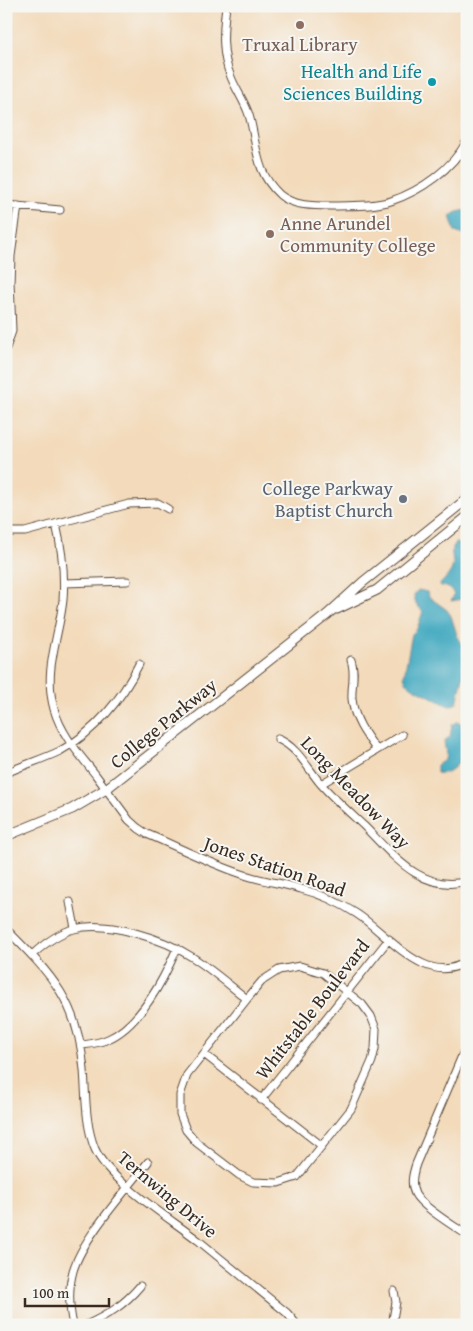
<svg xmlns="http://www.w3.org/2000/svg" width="473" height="1331" font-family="'Gentium Book Plus',serif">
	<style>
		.water { fill: #40a8c0; stroke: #3e696f }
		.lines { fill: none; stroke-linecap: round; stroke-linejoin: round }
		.minor-casing { stroke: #574435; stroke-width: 9 }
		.major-casing { stroke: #574435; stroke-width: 11 }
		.minor { stroke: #fff; stroke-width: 7 }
		.major { stroke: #fff; stroke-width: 9 }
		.education-dot { fill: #8d6e63; stroke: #f6f6f2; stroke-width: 2 }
		.culture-dot { fill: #0f9aa8; stroke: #f6f6f2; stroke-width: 2 }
		.worship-dot { fill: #6b7280; stroke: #f6f6f2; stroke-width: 2 }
		.labels { text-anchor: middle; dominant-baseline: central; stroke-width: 4; stroke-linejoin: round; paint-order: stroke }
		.education-label { font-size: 19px; fill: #785e54; stroke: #f6f6f2 }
		.culture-label { font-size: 19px; fill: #0d838f; stroke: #f6f6f2; text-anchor: end }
		.worship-label { font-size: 19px; fill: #5b616d; stroke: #f6f6f2; text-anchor: end }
		.street-label { font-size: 19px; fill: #3b2a1e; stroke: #f6f6f2 }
	</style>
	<rect width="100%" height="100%" fill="#f6f6f2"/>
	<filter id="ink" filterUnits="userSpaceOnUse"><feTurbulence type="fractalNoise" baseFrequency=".02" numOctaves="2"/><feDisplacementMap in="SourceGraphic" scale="10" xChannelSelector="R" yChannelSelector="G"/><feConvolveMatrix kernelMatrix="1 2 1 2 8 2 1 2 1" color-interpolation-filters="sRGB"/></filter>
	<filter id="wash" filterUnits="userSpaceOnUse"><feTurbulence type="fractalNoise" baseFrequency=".0096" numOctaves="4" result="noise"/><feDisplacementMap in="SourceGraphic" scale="20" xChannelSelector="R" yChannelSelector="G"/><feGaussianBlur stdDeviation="1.12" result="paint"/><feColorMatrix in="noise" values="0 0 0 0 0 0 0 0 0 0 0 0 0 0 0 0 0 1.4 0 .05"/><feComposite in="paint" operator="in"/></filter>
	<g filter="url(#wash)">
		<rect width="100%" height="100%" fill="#f3daba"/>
		<!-- water -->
		<path class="water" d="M467 210V236L455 232 450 216 457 212Z
			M456 543 467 547V598L451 601 454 595 451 589 439 585C445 579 452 573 453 564 453 555 449 551 456 543Z
			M418 590 427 592 429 597 447 610 451 616 457 635 467 653V660L457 703 449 706 414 688 406 682 404 676 412 634 417 629 423 611C417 606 415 603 414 595Z
			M457 722C459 723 463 723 465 725 468 728 467 733 467 737 467 752 456 776 437 773V765L445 760 446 754 444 741 450 737 452 725Z"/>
	</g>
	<g filter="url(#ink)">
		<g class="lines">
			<!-- minor casing -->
			<g class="minor-casing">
				<path id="minor" d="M226 6C223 30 221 54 231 77 236 90 245 102 249 115 258 146 254 171 280 195 293 206 314 206 331 206 350 205 372 207 391 201 421 191 452 169 467 141
					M460 154 467 159
					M6 205 60 210
					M6 348 12 331 10 282 11 256 18 206
					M56 524C62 549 65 574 63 600 59 638 43 670 54 709 61 734 79 754 95 774 106 789 117 804 129 820L138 828 147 834C178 847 209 863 242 874 261 881 282 883 301 889 321 894 340 903 357 914 388 934 427 989 467 961
					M6 532H25L129 504 158 503 168 509
					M64 583 127 581
					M351 660C356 674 351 685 352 699 354 719 365 734 376 749
					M278 739C297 747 307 767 320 783 333 798 349 812 364 826 392 854 422 894 467 881
					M6 773C24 765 43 759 60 751 95 732 122 699 139 664
					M321 784 402 735
					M70 902 75 928
					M6 929C53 976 78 1002 84 1070 86 1095 85 1125 95 1149 108 1180 171 1219 199 1241 228 1265 258 1289 287 1313L297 1325
					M32 955C44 944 58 933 74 929 107 920 164 939 192 957 211 969 229 985 247 999
					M300 966 323 973 362 1004 371 1016 376 1029 375 1049 372 1061 351 1109 297 1177 278 1183 253 1182 239 1175 197 1143 186 1130 180 1114V1095L187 1075 247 999 262 981 279 970Z
					M467 1044 416 1164C413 1173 410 1184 415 1194 421 1206 454 1226 467 1235
					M82 1045C91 1044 100 1043 108 1039 140 1025 164 979 177 948
					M204 1054 322 1146
					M261 1100 389 939
					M73 1325C69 1307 68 1289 73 1271 83 1237 126 1191 148 1162
					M86 1325C108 1315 124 1305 140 1286
					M392 1325 396 1302 394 1291"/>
			</g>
			<!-- major casing -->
			<g class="major-casing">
				<path id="major" d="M337 609 377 590 467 517
					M6 836 72 809 106 789 328 614 363 582 467 499"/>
			</g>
			<!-- minor -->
			<use href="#minor" class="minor"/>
			<!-- major -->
			<use href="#major" class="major"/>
		</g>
	</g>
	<!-- markers -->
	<g class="education-dot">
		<circle cx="300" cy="25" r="5"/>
		<circle cx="270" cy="234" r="5"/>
	</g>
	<circle class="culture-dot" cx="432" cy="82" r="5"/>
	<circle class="worship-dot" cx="403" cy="499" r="5"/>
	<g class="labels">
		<!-- education labels -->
		<g class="education-label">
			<text x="300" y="44">Truxal Library</text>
			<text x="280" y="223" text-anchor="start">Anne Arundel<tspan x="280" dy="22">Community College</tspan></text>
		</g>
		<!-- culture labels -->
		<g class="culture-label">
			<text x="422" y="71">Health and Life<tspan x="422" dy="22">Sciences Building</tspan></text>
		</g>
		<!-- worship labels -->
		<g class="worship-label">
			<text x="393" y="488">College Parkway<tspan x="393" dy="22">Baptist Church</tspan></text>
		</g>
		<!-- street labels -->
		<g class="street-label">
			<text transform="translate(163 723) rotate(-39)">College Parkway</text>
			<text transform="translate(356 792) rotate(46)">Long Meadow Way</text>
			<text transform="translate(275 866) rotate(19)">Jones Station Road</text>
			<text transform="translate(312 1009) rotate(-52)">Whitstable Boulevard</text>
			<text transform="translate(168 1194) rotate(40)">Ternwing Drive</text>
		</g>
	</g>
	<!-- margin -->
	<rect width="473" height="1331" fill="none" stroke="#f6f6f2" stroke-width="25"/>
	<!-- scale -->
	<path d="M25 1298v8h84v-8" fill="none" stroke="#3b2a1e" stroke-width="2.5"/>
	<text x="32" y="1298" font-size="15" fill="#3b2a1e" stroke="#f6f6f2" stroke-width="4" paint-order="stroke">100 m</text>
</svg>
